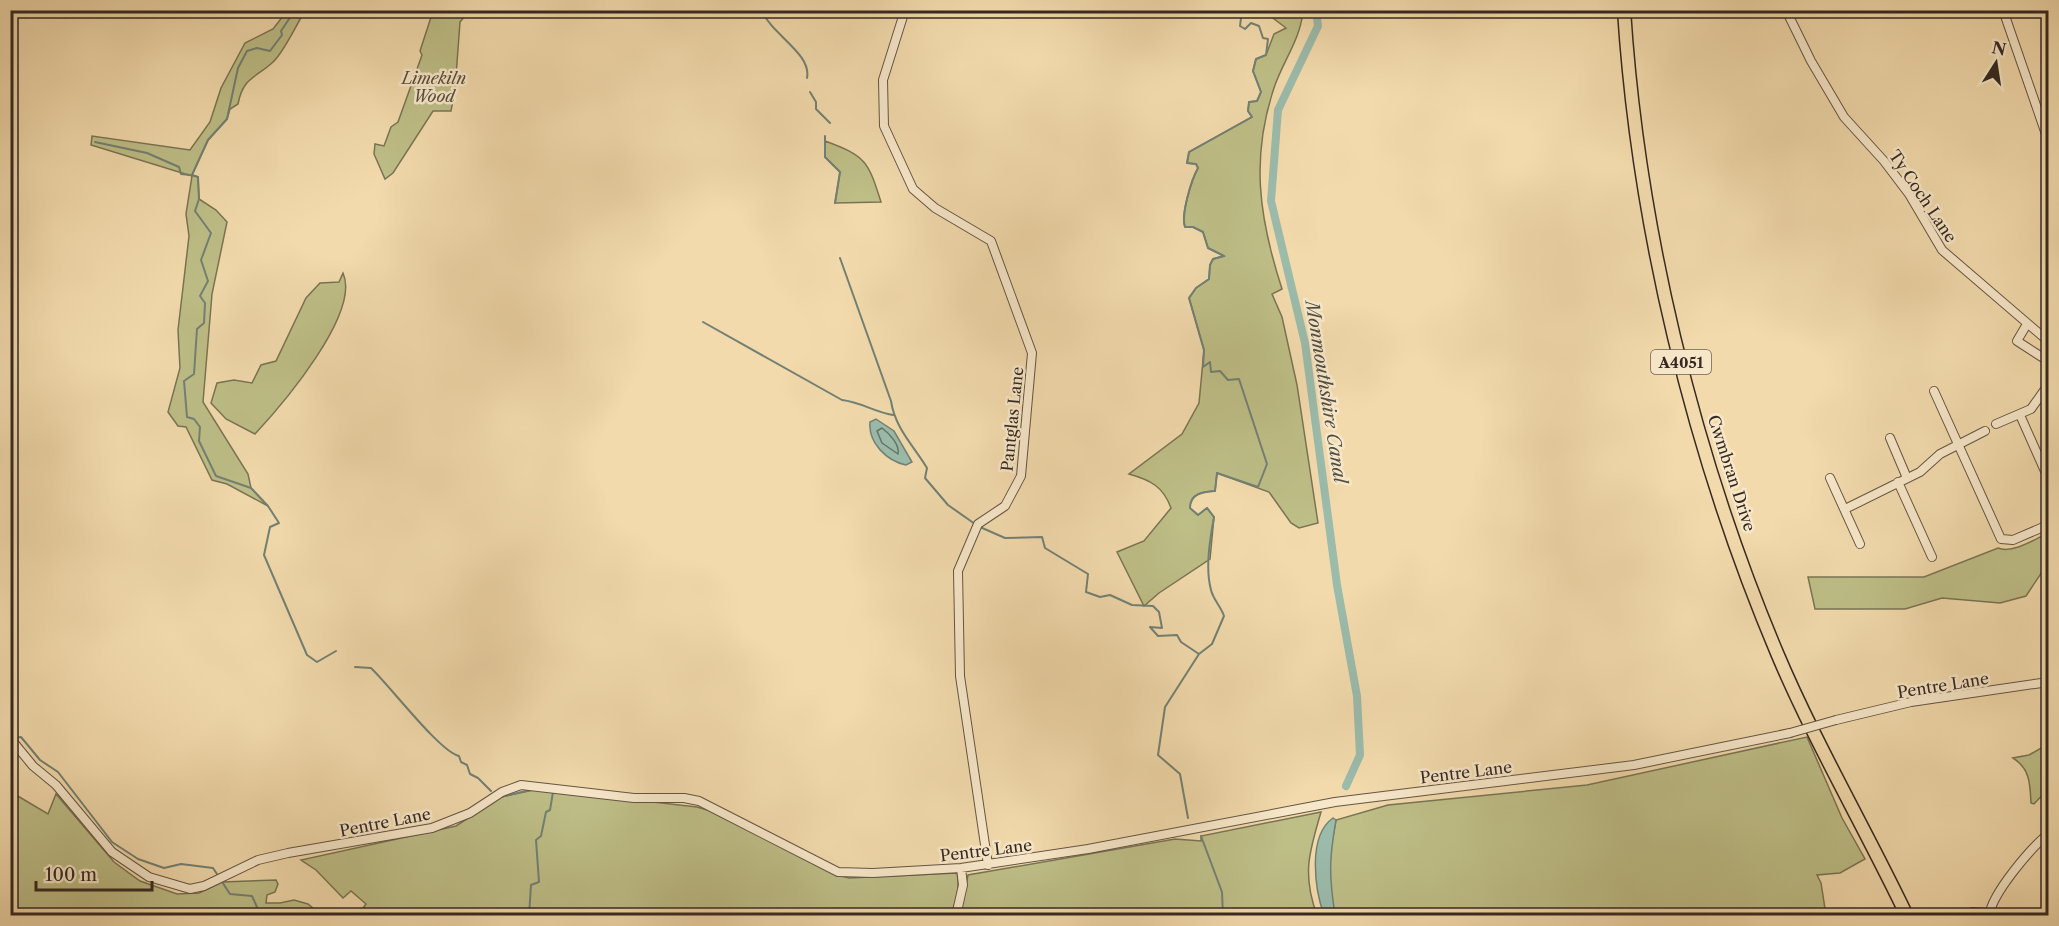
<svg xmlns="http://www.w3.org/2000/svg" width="2059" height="926" font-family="'Libre Caslon Text',serif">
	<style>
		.green { fill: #bebe87; stroke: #7a7454; stroke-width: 1.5 }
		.water { fill: #9bbbab; stroke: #728174; stroke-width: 1.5 }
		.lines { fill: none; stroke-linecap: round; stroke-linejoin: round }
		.shore { stroke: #687266; stroke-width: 1.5 }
		.stream { stroke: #728174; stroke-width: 2 }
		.canal { stroke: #9bbbab; stroke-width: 8 }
		.minor-casing { stroke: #645544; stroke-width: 10 }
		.primary-casing { stroke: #352921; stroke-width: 15 }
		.minor { stroke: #f7e7c9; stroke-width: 8 }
		.primary { stroke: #f2daac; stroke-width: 12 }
		.minor-bridge-casing { stroke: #645544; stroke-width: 10; stroke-linecap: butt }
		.minor-bridge { stroke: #f7e7c9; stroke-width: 8 }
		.labels { text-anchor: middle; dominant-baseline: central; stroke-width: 5; stroke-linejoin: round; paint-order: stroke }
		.shield { fill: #f7e7c9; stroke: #6f6253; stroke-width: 1.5 }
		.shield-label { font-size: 15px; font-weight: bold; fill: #352921 }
		.park-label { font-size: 16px; font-style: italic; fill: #574e3a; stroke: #f7e7c9 }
		.street-label { font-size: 16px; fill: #352921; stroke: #f7e7c9 }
		.water-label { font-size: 18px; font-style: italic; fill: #4e4e44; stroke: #f7e7c9 }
	</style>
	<rect width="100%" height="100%" fill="#f2daac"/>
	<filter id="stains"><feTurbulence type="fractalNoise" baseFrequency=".00333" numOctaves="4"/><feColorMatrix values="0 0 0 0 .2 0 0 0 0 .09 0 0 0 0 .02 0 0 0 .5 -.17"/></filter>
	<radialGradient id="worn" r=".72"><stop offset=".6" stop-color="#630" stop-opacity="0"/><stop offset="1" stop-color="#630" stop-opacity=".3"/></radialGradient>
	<!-- green -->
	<path class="green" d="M287 11H305C296 25 284 52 273 62 256 78 243 77 238 104L230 109 227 119 208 140 192 175 198 177 199 199 216 210 227 222 212 294 203 402 248 474 251 488 268 506 227 484 212 480 186 427 178 426 168 412 180 368 178 330 189 236 186 214 192 176 91 145 92 136 190 150 210 122 221 88 245 43 273 29Z
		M433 11H469L460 22 455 90 451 111H433L393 173 385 179 374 154 375 144 384 146 391 127 398 122 422 55 420 51Z
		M1278 11 1303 12C1300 39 1284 60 1275 85 1250 157 1259 218 1282 289L1272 294 1282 317 1297 385 1318 523 1299 528 1291 523 1269 492 1217 473 1215 491C1203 492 1190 493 1190 508L1198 515 1207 508 1214 517 1210 559 1159 593 1144 606 1117 552 1144 541 1171 508C1163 486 1150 480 1129 474L1182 434 1199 403 1204 350 1189 298 1196 288 1209 279 1210 265 1213 259 1224 256 1208 248 1203 232 1193 227H1185C1180 215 1192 180 1198 168L1196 164 1187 163 1189 152 1252 117 1248 111 1249 102 1257 101 1261 92 1253 71 1256 59 1266 55 1274 34 1286 28 1273 18Z
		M825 141C866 156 868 161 881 202L835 203 840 172 825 157Z
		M343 273C361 313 282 405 255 434L226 419 211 403 217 383 234 380 252 383 261 365 276 361 306 298 320 283 339 282Z
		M2048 533V563L2026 596 2000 603 1942 598 1905 609H1815L1808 577H1924L1998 548C2013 554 2035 539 2048 533Z
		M1807 737 1842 818 1865 859 1840 873 1817 875 1821 883 1826 915H1334L1329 880V858L1336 820 1388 805 1587 785Z
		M2048 744V789L2034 804 2031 803C2030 783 2030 769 2013 758L2029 755Z
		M538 789 697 807 721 814 834 874 849 878 957 873C960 889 956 901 951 915L357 916 366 904 351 891 343 898 316 870 301 860 456 826 501 797Z
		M11 792 48 814 56 794 114 862 140 881 177 894 199 893 222 882 276 880 278 884 275 892 267 895 266 903H280L294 900 308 904 320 914 336 915H11Z
		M1321 812C1309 852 1302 875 1317 915L960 916 968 875 1175 839 1201 841V836Z"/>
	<!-- water -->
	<path class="water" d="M876 419 894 431 912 462 906 465C887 461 868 443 870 422Z
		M1333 818 1336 820C1329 860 1329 875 1335 915H1324C1315 890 1307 836 1333 818Z"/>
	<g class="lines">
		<!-- shore -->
		<path class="shore" d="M882 428C890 434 900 445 898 454L882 443 877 431Z"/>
		<!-- stream -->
		<path class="stream" d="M295 10 281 31 282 35 270 51 257 48 247 51 238 68 227 119 208 140 192 175 198 177 199 199 195 211 211 233 201 260 208 281 200 296 205 303 204 323 197 329 194 374 184 381 187 417 194 419 200 427 199 441 216 476 251 488 268 506 279 523 270 527 264 555 307 655 317 662 336 651
			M762 10C770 34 812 53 807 78
			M810 92 816 102V109L830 123
			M825 136V157L840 172 835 203
			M95 142 147 153 179 167 181 174 190 175
			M840 258 891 401C895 428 913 445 927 468L925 478 948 505 975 524
			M703 322 842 400C861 402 874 412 893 415
			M980 527 1005 538 1042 537 1045 548 1088 574 1086 592 1100 597 1110 595 1132 605 1153 606 1159 612 1162 628 1150 627 1158 636 1177 635 1181 642 1199 654 1165 707 1158 755 1180 774 1188 818
			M1199 654 1212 644 1224 616C1221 607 1213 599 1211 590 1205 568 1210 539 1214 517L1207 508 1198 515 1190 508C1190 493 1203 492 1215 491L1217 473 1258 487 1267 464 1239 379 1228 380 1220 371 1211 372 1210 362 1203 367 1204 350 1189 298 1196 288 1209 279 1210 265 1213 259 1224 256 1208 248 1203 232 1193 227H1185C1181 215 1191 180 1198 168L1196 164 1187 163 1189 152 1252 117 1248 111 1249 102 1257 101 1261 92 1253 71 1256 59 1266 55 1268 39 1263 38 1259 26 1251 23 1245 29 1240 26 1242 10
			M355 667 371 668C390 686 440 752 459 756L461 762 467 765 470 774 478 778 491 791
			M13 738 21 737 40 760 58 772 112 842 138 859 164 868 181 864 213 868 230 894 252 896 261 916
			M501 797 530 790
			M1201 836 1222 892 1223 916
			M529 916 531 885 539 882 536 840 541 836 546 812 550 810 553 792H551
			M1863 916 1867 911"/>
		<!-- canal -->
		<path class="canal" d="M1316 10 1318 26 1278 110 1271 201 1305 343 1337 585 1357 696 1360 755 1346 786"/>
		<!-- minor casing -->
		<g class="minor-casing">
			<path id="minor" d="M905 10 883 80 884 126 913 189 935 208 991 241 1032 353 1021 476 1005 506 978 524 958 571 960 676 988 865
				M1786 10 1811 61 1844 117 1884 161 1909 194 1942 250 2048 341
				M2003 10 2048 140
				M2027 324 2017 341 2048 361
				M1934 391 2001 539 2013 540 2048 525
				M2020 415 2048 478
				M1996 424 2031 409 2048 385
				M1890 438 1907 478
				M1830 478 1860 544
				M1898 482 1932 557
				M1845 509 1920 472 1940 454 1985 431
				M1836 720 1911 702 2048 682
				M10 738 33 766 56 785 112 852 149 877 190 889 204 886 258 860 288 853 432 828 470 813 502 792 521 785 634 798H684L699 801 838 872 873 873 961 868 1088 849 1335 802 1634 765 1790 733
				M1972 912 1990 913
				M956 916 963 885 961 868
				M1989 916C1992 893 2031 848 2048 834"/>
		</g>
		<!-- primary casing -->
		<g class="primary-casing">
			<path id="primary" d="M1624 10C1638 226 1693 454 1777 653 1815 743 1865 828 1907 916"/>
		</g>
		<!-- minor -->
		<use href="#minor" class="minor"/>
		<!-- primary -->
		<use href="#primary" class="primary"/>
		<!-- minor-bridge casing -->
		<g class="minor-bridge-casing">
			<path id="minor-bridge" d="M1790 733 1836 720"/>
		</g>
		<!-- minor-bridge -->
		<use href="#minor-bridge" class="minor-bridge"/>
	</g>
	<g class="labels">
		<!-- shield labels -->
		<rect class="shield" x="1651" y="350" width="60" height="24" rx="4.5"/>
		<g class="shield-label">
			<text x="1681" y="362">A4051</text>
		</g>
		<!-- park labels -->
		<g class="park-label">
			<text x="434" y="78">Limekiln<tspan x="434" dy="18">Wood</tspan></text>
		</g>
		<!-- street labels -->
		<g class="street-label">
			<text transform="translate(1923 196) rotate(56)">Ty Coch Lane</text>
			<text transform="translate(1012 419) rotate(-84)">Pantglas Lane</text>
			<text transform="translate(1732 473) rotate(72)">Cwmbran Drive</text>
			<text transform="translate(1943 685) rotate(-9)">Pentre Lane</text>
			<text transform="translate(1466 772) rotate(-7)">Pentre Lane</text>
			<text transform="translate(385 822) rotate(-11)">Pentre Lane</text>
			<text transform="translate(986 850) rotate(-7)">Pentre Lane</text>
		</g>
		<!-- water labels -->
		<g class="water-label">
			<text transform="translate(1326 392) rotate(81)">Monmouthshire Canal</text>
		</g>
	</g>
	<!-- margin -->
	<rect width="2059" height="926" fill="none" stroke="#f2daac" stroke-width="36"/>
	<rect x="12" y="12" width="2035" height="902" fill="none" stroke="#352921" stroke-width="3"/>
	<rect x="18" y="18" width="2023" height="890" fill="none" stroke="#352921" stroke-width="1.5"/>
	<!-- north arrow -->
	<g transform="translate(1996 63) rotate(12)" stroke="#f7e7c9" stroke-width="4.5" paint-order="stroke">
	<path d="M0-4.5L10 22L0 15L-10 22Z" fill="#352921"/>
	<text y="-9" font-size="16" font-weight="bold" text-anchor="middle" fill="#352921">N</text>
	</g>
	<!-- scale -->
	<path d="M36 881v9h116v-9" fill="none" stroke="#352921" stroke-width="3"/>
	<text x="45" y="881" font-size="18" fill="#352921" stroke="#f7e7c9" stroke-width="4.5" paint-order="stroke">100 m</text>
	<rect width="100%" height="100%" filter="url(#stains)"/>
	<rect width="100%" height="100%" fill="url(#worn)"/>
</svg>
